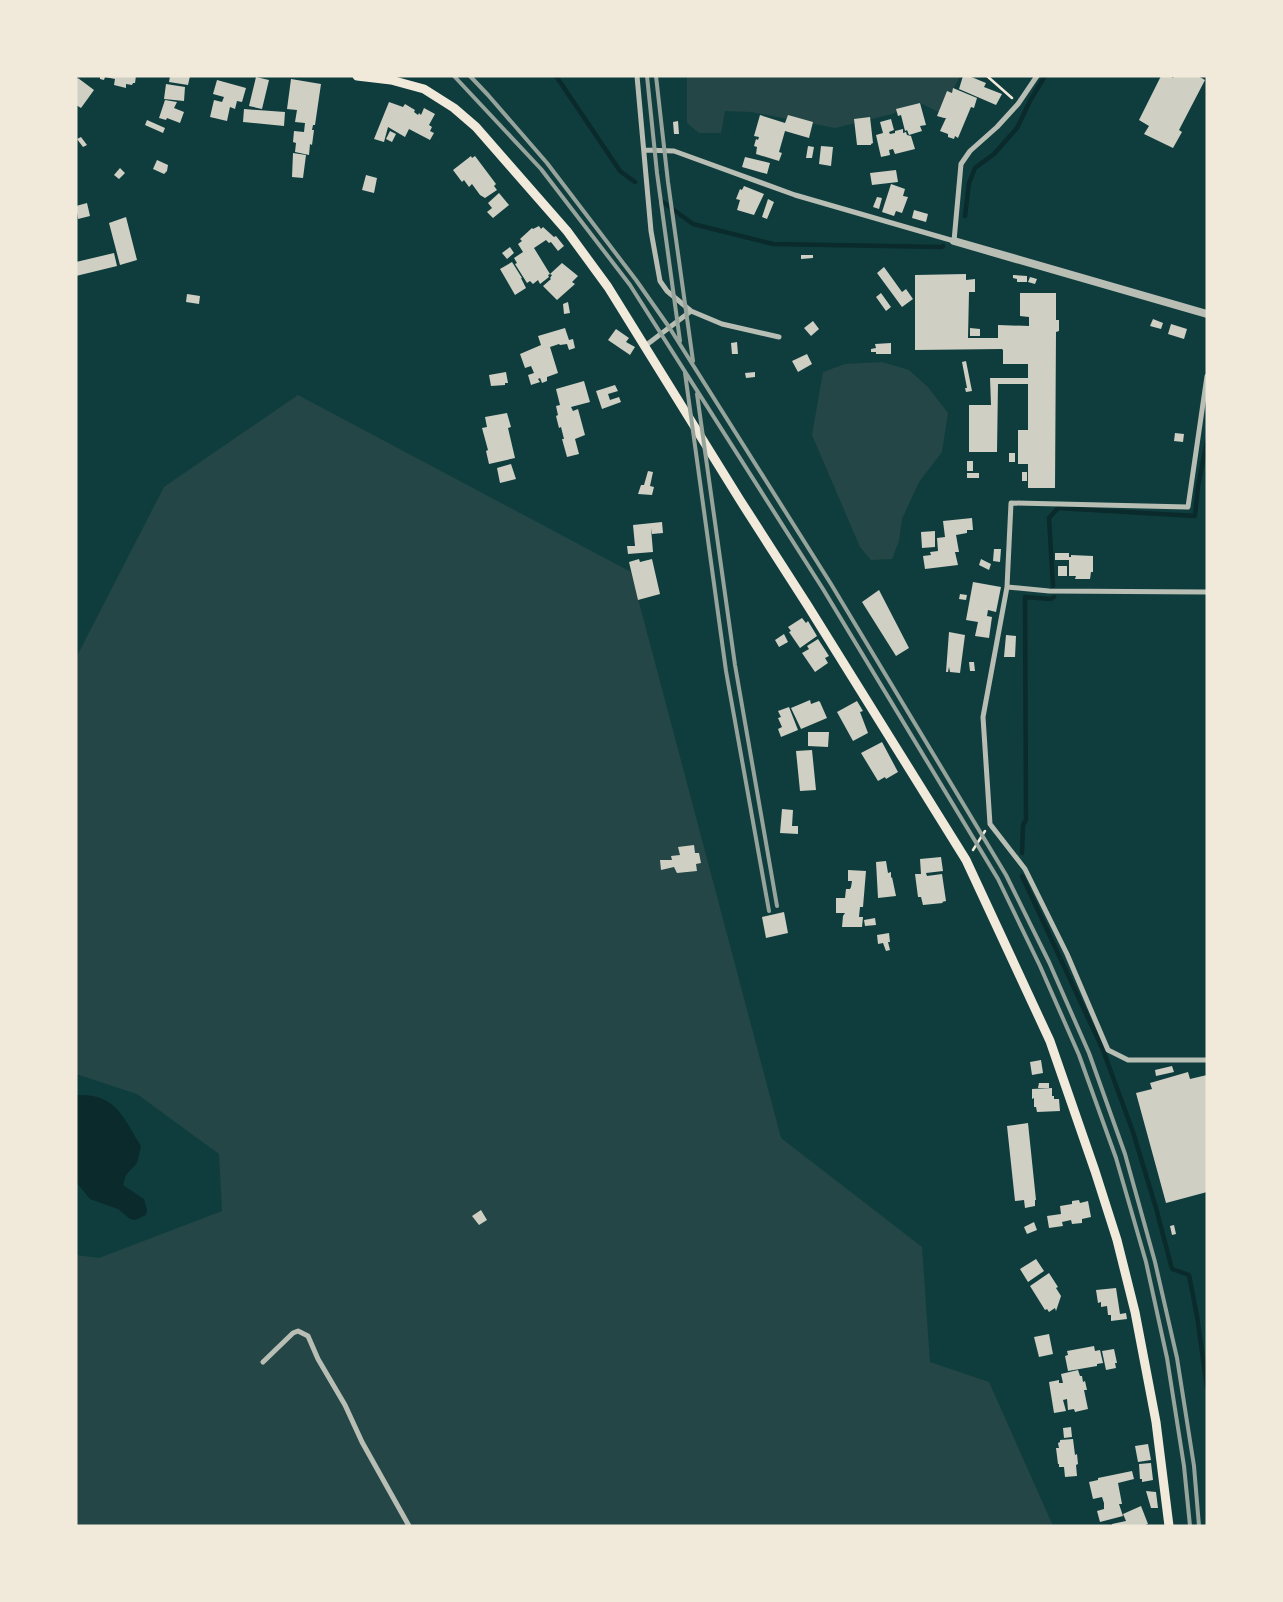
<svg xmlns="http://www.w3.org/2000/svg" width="1283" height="1602" font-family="Figtree,sans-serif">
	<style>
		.green { fill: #244646 }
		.water { fill: #0a2a2b }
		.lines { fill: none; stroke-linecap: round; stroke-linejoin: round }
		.stream { stroke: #0a2a2b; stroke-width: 4.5 }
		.building { fill: #cfcfc3 }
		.path { stroke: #f1e9da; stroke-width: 2.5 }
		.minor { stroke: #b8beb3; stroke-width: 5 }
		.tertiary { stroke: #b8beb3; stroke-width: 8 }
		.secondary { stroke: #f1e9da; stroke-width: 9 }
		.rail { stroke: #97a49c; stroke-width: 4 }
	</style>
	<rect width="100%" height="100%" fill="#0f3d3e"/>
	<!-- green -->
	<path class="green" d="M687 76H960L941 113 920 103 892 114 835 128 751 112 725 111 721 133H699L687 123Z
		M882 362 909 370 928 387 948 413 942 452 919 482 902 519 899 541 892 559 871 560 860 547 812 435 823 372 845 364Z
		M298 395 631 572 781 1138 922 1247 930 1362 989 1382 1053 1526H76V1255L99 1258 222 1211 219 1154 137 1094 76 1074V658L164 487Z"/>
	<!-- water -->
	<path class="water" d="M76 1095C116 1093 123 1117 141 1146L137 1163 126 1175 123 1185 144 1199 147 1210 146 1215 135 1220 130 1219 118 1209 90 1199 76 1182Z"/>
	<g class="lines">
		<!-- stream -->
		<path class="stream" d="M556 76 620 171 635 182
			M660 200 693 224 773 244 942 247 943 246
			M965 216 969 183 975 168 994 154 1017 128 1031 99 1045 76
			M1053 586 1049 518 1058 508 1195 516 1198 486 1207 441
			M1022 853 1023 825 1026 820 1025 597 1051 599 1054 597
			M1022 876 1103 1050 1133 1132 1156 1208 1172 1269 1189 1275 1197 1316 1207 1388"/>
	</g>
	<!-- building -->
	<path class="building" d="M100 76H136L135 83H133L132 85 126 84V88L114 85 115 79 105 77 104 80 100 79Z
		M170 76H190L188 85 169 82Z
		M963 76H969L986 83 984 87 1002 94 996 105 959 89Z
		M1161 76H1170L1173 78 1174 76H1198L1205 80 1179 130 1182 132 1173 148 1144 134 1149 126 1139 120Z
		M256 77 269 80 262 109 249 106Z
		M78 78 94 90 81 108 76 105V80Z
		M291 79 321 84 315 125H313L312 130H314L312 145 310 144 309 155 295 152 296 143 293 142 294 131 304 132 305 123 295 122 297 110 287 109Z
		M217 80 246 88 242 102 237 101 235 109 230 107 227 121 210 117 214 100 222 102 224 97 213 94Z
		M166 84 185 87 184 101 164 99Z
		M953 88 977 98 974 108 971 107 958 138 955 136 954 139 948 137V134L940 131 946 118H944L937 116 947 91 952 93Z
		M165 100 177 102 174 108 184 112 180 123 167 118 166 120 159 118Z
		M389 102 403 107 405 104 415 110 414 112 418 115 419 113 421 115 424 108 435 114 429 125 432 127 430 131 434 133 430 140 409 129 405 137 388 127 384 142 374 139Z
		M920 103 926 125 920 126 922 131 909 135 907 130 905 131 901 115 898 116 896 109Z
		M244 109 285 112 284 126 243 122Z
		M760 115 785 123 788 115 813 122 809 138 785 131 779 152 782 153 779 161 756 154 757 147 754 146 756 139 758 140 759 137 754 136Z
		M870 117 873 143 871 144V145H857L854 119Z
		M891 119 894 130 889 132 890 134 895 133V131L903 129V133L906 132 907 135 911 136 915 149 895 154 893 149 889 150 890 155 881 157 876 135 883 133 880 122Z
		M147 120 165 128 163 133 145 125Z
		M678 121 679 134H674L673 122Z
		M390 131 396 134 392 142 386 139Z
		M81 137 87 145 83 147 77 139Z
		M808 146 814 147 812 158H806Z
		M821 146 833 147 831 166 819 164Z
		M293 153 306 155 303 178 292 177Z
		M471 156 472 158 475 156 496 184 494 186 497 190 485 198 480 195 472 184 469 187 464 180 462 182 453 170Z
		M745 157 770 163 767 174 742 167Z
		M157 160 168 165 167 171 164 174 153 169Z
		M120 168 125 173 119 179 114 175Z
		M896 170 898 182 872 185 870 173Z
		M366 175 377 178 374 193 362 190Z
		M891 184 905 189 903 196 908 197 902 213 896 211 894 216 882 212Z
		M744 186 764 194 754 215 737 210 740 200 736 199 740 189 742 190Z
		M499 193 509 205 493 218 487 212 492 208 488 203Z
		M877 197 882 198 879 209 873 207Z
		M768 199 774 202 767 219 762 217Z
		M87 203 90 216 78 219 76 206Z
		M914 210 928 214 926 222 912 218Z
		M126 217 137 260 120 265 109 223Z
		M539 226 541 229 543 227 554 237 556 236 564 246 558 251 551 242 549 243 546 240 534 248 550 274 548 275 549 277 540 284 538 280 533 284 530 281 527 283 515 264 517 263 514 258 523 252 518 244 522 241 520 239 532 228 533 229Z
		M510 247 514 253 507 259 502 253Z
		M114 253 117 266 76 276V262Z
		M801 255H813V258L801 259Z
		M512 262 522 278H521L526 288 515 295 500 269Z
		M562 263 578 276 572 282 575 284 557 300 543 286 551 279 550 278 552 275 550 274Z
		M884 267 902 292 906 289 913 299 902 307 877 273Z
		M966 274V280L975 279V292H969L968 338H998V325L1029 326V317L1020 316V293H1056V320H1059V331L1056 332 1055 488H1028V464H1018V430H1028V384H998L997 452H969V405H991L990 378H1028V364H1003V350L1002 349 915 350V275Z
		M1013 275 1027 276V282H1017V279L1013 278Z
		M1030 277 1037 279 1035 284 1028 282Z
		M881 293 891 307 886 311 876 297Z
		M187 294 200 296 199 304 186 302Z
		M568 302 570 313 564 314 563 304Z
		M1153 319 1163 323 1161 329 1150 326Z
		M813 321 819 329 811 336 804 328Z
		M1171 324 1187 329 1184 339 1168 334Z
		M565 328 569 340 573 339 575 348 569 350 567 344 560 345 559 344 550 347 558 373 547 377V381L542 383 540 378 538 379 540 382 531 385 528 375 534 373 531 366 525 368 520 354 541 345 538 336Z
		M970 328 980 329V336H970Z
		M616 329 629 338 626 342 635 347 630 355 608 340Z
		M737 342 738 354H732L731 343Z
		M891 343V354H876V352H871V349L876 348 875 344Z
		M807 354 812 364 798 372 792 361Z
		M966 361 972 391 966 392 965 388H967L962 362Z
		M506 372 508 383H505V385L491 386 489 375Z
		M755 372V377L746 378 745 373Z
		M584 381 590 402 571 407 573 411 578 409 585 435 575 439 579 454 567 457 562 439H564L561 427 559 428 556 416 558 415 556 406 560 405 556 389Z
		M615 385 618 391 608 394 610 400 619 397 621 402 602 409 596 391Z
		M507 413 511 427 508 428 515 458 489 464 486 451 488 450 482 428 487 427 485 417Z
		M1175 433 1184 434 1183 442 1174 441Z
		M1009 453H1015V462H1009Z
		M967 461H973V471H967Z
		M511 464 516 479 500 483 497 468Z
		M648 471 653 472 650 486 654 487 652 495 638 494 641 485H644Z
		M1022 472H1027V481H1022Z
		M967 473H979V478H967Z
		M972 518 973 530H967V533L956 535 959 552H955L958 565 925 569 923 556 931 555 930 552 938 551 937 538 945 537 943 521Z
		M662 522 663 533 652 534 651 528 653 552 628 554 627 546H635L633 525Z
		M935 531V547L922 548 921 532Z
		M994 549H1001L1000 562 993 561Z
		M1055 553H1069V557H1071V555L1093 556V572H1091L1090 579H1075L1076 576H1069V560H1055Z
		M639 559 640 562 652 559 660 594 638 600 629 562Z
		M981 559 991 564 989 570 979 565Z
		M1058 566H1067V576H1058Z
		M973 582 1001 587 996 612 988 610 987 616 992 617 989 638 975 636 978 622 966 620Z
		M879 590 909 648 896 656 862 602Z
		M960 594 967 595 966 600 959 599Z
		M802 618 806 623 808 621 817 636 800 648 789 632 791 631 788 627Z
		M949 632 965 635 960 673 950 672 949 667 948 672H946Z
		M784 634 788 642 779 647 775 640Z
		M1006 635 1016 636 1015 657H1004Z
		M818 639 829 656 825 658 828 663 815 672 802 653 809 649 807 646Z
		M969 662H974L975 671H970Z
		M810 700 811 704 819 701 820 702 827 718 801 729 791 708Z
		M857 701 863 711 860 712 868 733 853 741 837 712Z
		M789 707 798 730 781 737 778 729 782 727 778 718 781 717 778 711Z
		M808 732H829L828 747 808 746Z
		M882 742 898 772 886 779 885 777 878 781 861 753Z
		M812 750 816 790 800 791 796 751Z
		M782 809 793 810 792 826H798V834L780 833Z
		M694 845 695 853H699L701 863 696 864 697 871 677 873 674 867 661 870 660 860H672L671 856 680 855 678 847Z
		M941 857 943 871 926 873 927 876 942 874 946 901 942 902 943 903 923 905 921 897H918L915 874H921L920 859Z
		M886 861 888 873 891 872V878L892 877 896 896 878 898 876 862Z
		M848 870 866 871 863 907H860L859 917H863L862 927H842L843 916 845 913H836V898H845L846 889H850L851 887 852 881H848Z
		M784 912 788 933 766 938 762 917Z
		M875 918 876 925 865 926 864 920Z
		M889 933 890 942H888L890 950 886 951 883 943 878 944 877 935Z
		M1041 1060 1043 1073 1032 1075 1030 1062Z
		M1172 1066 1174 1072 1156 1076 1155 1070Z
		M1188 1072 1190 1079 1207 1075V1192L1166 1203 1136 1093 1152 1089 1150 1083Z
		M1039 1083H1049V1088H1038Z
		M1052 1088V1096H1054V1099H1059L1060 1111 1037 1112 1036 1107H1034V1098L1032 1099V1089Z
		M1028 1123 1036 1200H1035V1206L1025 1208 1024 1200 1015 1201 1007 1126Z
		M1079 1200 1080 1203 1088 1201 1091 1217 1082 1219V1223L1072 1224 1071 1220 1062 1222 1063 1226 1049 1228 1047 1216 1061 1214 1060 1206 1072 1204V1201Z
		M481 1210 487 1220 479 1225 472 1216Z
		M1034 1222 1037 1230 1027 1234 1024 1227Z
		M1174 1225 1176 1234 1172 1235 1170 1226Z
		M1036 1259 1044 1271 1028 1282 1020 1269Z
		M1049 1273 1058 1287 1056 1288 1061 1296 1056 1311 1055 1308 1049 1312 1047 1309 1045 1310 1030 1286Z
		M1116 1288 1120 1314 1126 1313 1127 1319 1111 1321V1315H1108L1107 1306 1101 1307V1302L1098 1303 1096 1290Z
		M1049 1334 1053 1354 1039 1357 1034 1337Z
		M1094 1346 1095 1351 1100 1350 1103 1363 1097 1364V1366L1068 1371 1065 1356 1068 1355 1067 1351Z
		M1114 1349 1117 1363H1115L1116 1368 1106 1370 1102 1351Z
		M1078 1370 1080 1376H1082L1083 1382 1085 1381 1087 1390H1084L1088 1409 1075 1412 1074 1409 1068 1410 1067 1399 1063 1400 1066 1411 1054 1413 1049 1382 1059 1380V1383H1063L1061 1374Z
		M1071 1427 1072 1437 1064 1438 1063 1428Z
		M1073 1439 1075 1455 1077 1454 1078 1464 1076 1465 1077 1476 1065 1477 1064 1467H1059V1464H1058L1056 1448H1059L1058 1443 1060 1442V1440Z
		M1148 1444 1151 1460 1138 1462 1135 1446Z
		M1151 1463 1153 1480 1142 1482V1479H1140L1139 1464Z
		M1132 1471 1134 1479 1118 1483 1122 1504H1119L1123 1516 1100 1522 1097 1511 1104 1509V1503L1102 1497 1093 1499 1089 1482 1098 1480V1478Z
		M1146 1491 1156 1492 1158 1508H1151Z
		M1141 1506 1148 1524 1143 1526H1112V1524L1126 1521 1123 1514Z"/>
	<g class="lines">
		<!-- path -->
		<path class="path" d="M987 76 1012 98
			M973 850 985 831"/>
		<!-- minor -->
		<path class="minor" d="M637 76 651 231 660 281 667 291 691 311 722 324 779 337
			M644 150 674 151 795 195 954 241 961 164 970 151 997 127 1018 104 1037 76
			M645 346 691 311
			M1207 376 1188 507 1011 503 1007 587 983 717 990 824 1025 869 1067 954 1108 1050 1128 1060H1207
			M1007 587 1049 591 1207 592
			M263 1362 293 1333 298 1331 308 1336 318 1359 345 1405 362 1442 409 1526"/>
		<!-- tertiary -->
		<path class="tertiary" d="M954 241 1207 314"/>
		<!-- secondary -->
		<path class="secondary" d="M357 76 391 80 424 89 454 108 476 127 567 231 608 287 740 500 808 606 966 860 1050 1041 1095 1171 1117 1240 1135 1312 1156 1422 1169 1526"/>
		<!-- rail -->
		<path class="rail" d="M454 76 541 169 630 285 823 589 998 879 1040 966 1079 1055 1116 1158 1146 1262 1167 1358 1184 1466 1190 1526
			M470 76 488 95 547 163 636 280 669 327 831 584 1006 875 1049 962 1089 1053 1125 1154 1155 1262 1177 1358 1194 1466 1199 1526
			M647 76 657 173 680 341
			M656 76 668 182 693 361
			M685 373 726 671 769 911
			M697 394 735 665 777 906"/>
	</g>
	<!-- border -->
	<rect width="1283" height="1602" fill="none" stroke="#f1e9da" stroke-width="155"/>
</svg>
